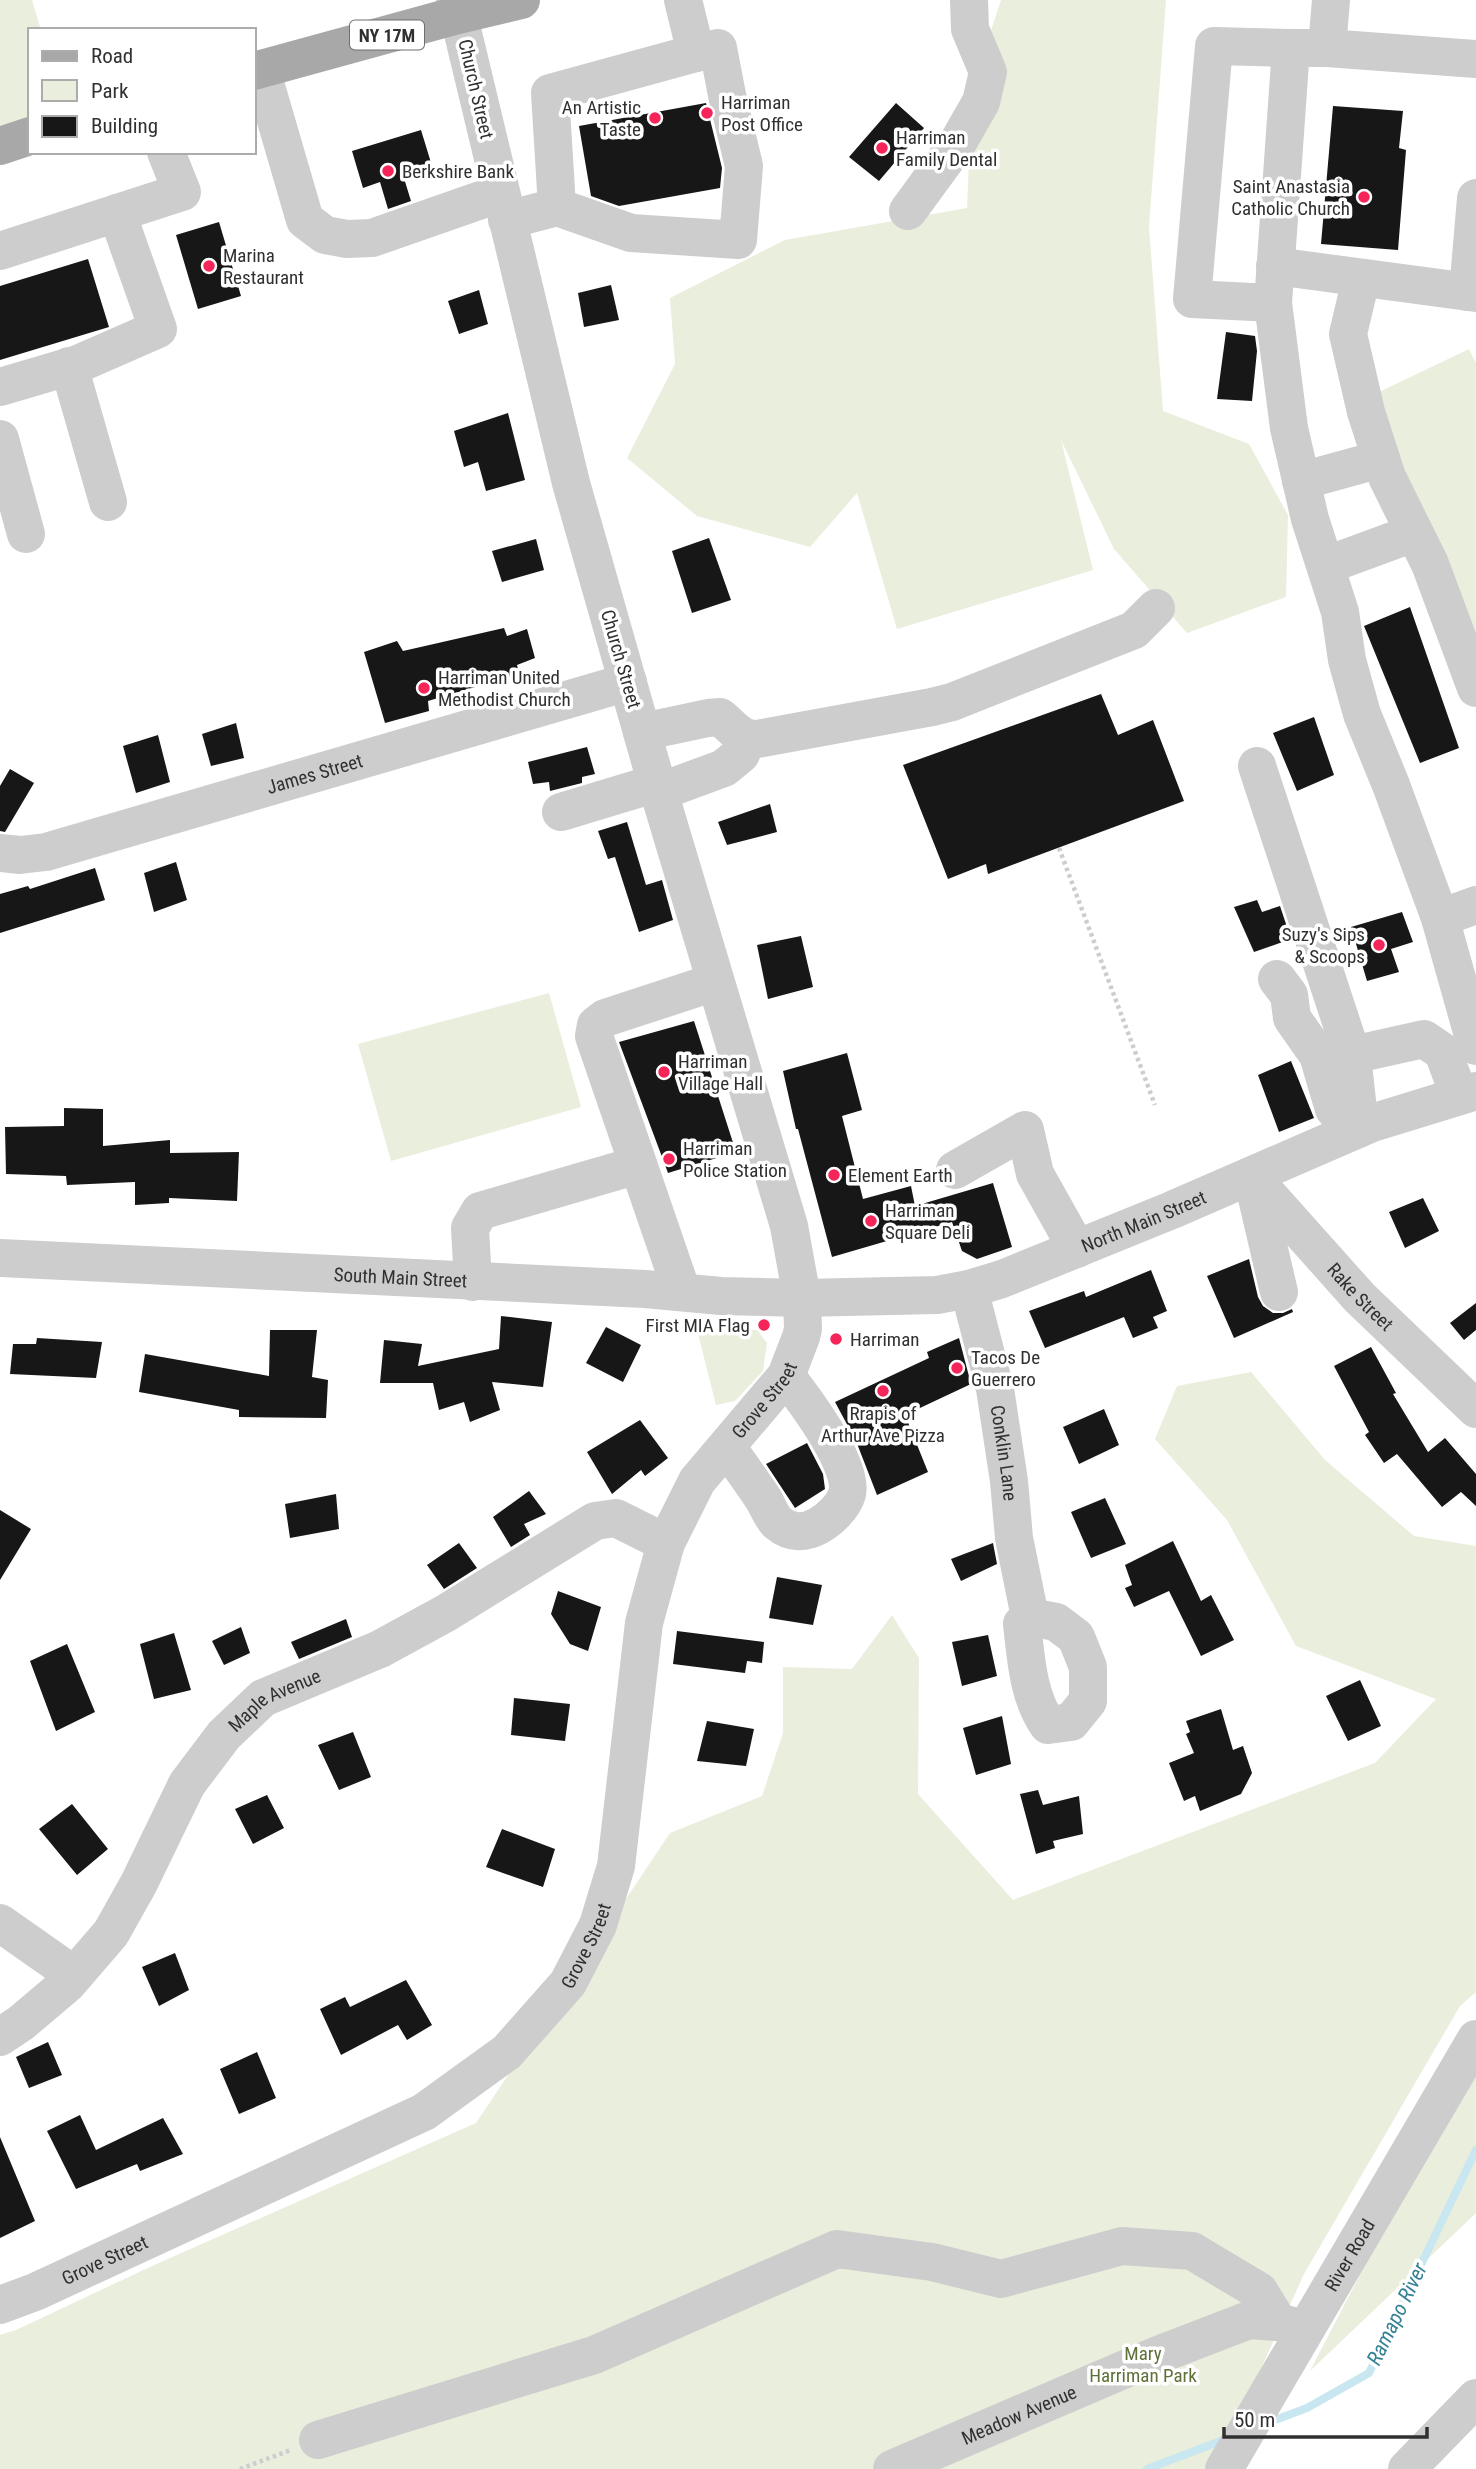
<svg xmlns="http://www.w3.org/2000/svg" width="1476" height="2469" font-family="'Roboto Condensed',sans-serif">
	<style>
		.green { fill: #eaeedd }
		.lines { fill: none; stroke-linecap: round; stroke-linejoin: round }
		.stream { stroke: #c8e7f0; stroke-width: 8 }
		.building { fill: #171717 }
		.path { stroke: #cdcdcd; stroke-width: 4.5; stroke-dasharray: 3.5 3.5; stroke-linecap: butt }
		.minor { stroke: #cdcdcd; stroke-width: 38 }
		.major { stroke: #a8a8a8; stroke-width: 38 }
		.poi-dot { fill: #f52459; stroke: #fff; stroke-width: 2.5 }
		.labels { text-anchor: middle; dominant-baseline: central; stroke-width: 7; stroke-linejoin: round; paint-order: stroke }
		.shield { fill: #fff; stroke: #6e6e6e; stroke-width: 2 }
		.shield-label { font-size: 18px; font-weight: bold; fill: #303030 }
		.street-label { font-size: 19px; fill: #303030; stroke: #fff }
		.poi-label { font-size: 19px; fill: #303030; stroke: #fff; text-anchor: start }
		.park-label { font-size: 19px; fill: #5d7139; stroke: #fff }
		.water-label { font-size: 21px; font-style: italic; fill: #348094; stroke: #fff }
	</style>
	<rect width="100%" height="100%" fill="#fff"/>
	<!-- green -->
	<path class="green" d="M0 0H32L41 30H30V136L0 146Z
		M1001 0H1166L1149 227 1163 411 1249 444 1288 515 1286 597 1187 633 1114 549 1061 440 1093 570 897 629 857 493 810 547 697 516 627 458 675 364 670 298 785 240 967 208 972 89Z
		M1469 349 1476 363V659L1375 394Z
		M549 993 581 1107 391 1161 358 1044Z
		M696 1326 757 1330 767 1343 763 1371 735 1401 716 1405Z
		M1251 1372 1325 1460 1414 1536 1476 1546V1992L1460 2006 1304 2274 1258 2375 1204 2469H0V2335L16 2330 152 2266 476 2123 670 1833 762 1796 783 1733V1667L852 1669 892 1615 919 1658 918 1794 1013 1900 1375 1763 1436 1699 1296 1646 1227 1520 1155 1439 1177 1386Z
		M1476 2051V2213L1310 2371Z"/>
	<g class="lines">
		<!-- stream -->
		<path class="stream" d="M1267 2423 1307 2408 1369 2373 1476 2150
			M1147 2469 1226 2439"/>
	</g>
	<!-- building -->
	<path class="building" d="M706 103 722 168 720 188 619 206 591 196 579 126Z
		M896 103 924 128 879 181 849 157Z
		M1333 106 1403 111 1399 148 1406 150 1398 250 1321 244Z
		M421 130 432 166 403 175 411 201 388 209 380 182 363 188 352 151Z
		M219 222 241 296 198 309 176 235Z
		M88 259 109 327 0 360V286Z
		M611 285 619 320 584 327 578 293Z
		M479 290 488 324 459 334 448 301Z
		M1226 332 1255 336 1257 351 1252 401 1217 399Z
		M508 413 525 480 486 491 478 462 464 467 454 431Z
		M709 538 731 600 692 613 672 551Z
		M536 539 544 570 502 582 492 551Z
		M1410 607 1459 748 1420 763 1364 626Z
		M504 628 507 636 527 629 535 658 517 665 519 674 428 701 429 711 385 723 364 652 397 641 403 651Z
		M1101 694 1118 735 1153 720 1184 801 988 874 986 864 948 879 903 765Z
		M1314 717 1334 775 1297 791 1273 733Z
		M236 723 244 758 211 766 202 734Z
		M158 735 170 782 136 793 123 746Z
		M587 747 595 774 582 777V783L550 791 549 782 533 784 528 762Z
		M10 769 34 783 5 832 0 831V786Z
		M770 804 777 832 727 845 718 822Z
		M627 822 646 885 662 880 673 920 639 932 615 857 608 859 598 831Z
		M176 862 187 900 154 912 144 873Z
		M95 868 105 900 0 933V894L28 886 30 889Z
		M1257 900 1262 912 1280 906 1291 939 1254 952 1234 907Z
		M1402 912 1413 942 1391 949 1399 972 1367 981 1351 927Z
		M801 936 813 987 768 999 757 945Z
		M694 1021 736 1152 668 1173 619 1042Z
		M847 1053 862 1110 842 1116 863 1199 911 1186 915 1206 993 1183 1012 1247 977 1259 962 1251 952 1222 832 1257 798 1129H796L783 1071Z
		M1291 1061 1314 1118 1279 1132 1258 1075Z
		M64 1108 103 1109V1146L170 1140V1153L239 1152 237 1201 169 1198V1203L135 1205V1182L67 1185 66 1176 6 1174 5 1127 64 1126Z
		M1423 1198 1439 1231 1405 1248 1389 1212Z
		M1249 1259 1258 1297 1263 1306 1273 1313H1283L1292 1309 1293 1312 1234 1338 1207 1276Z
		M1151 1270 1167 1311 1153 1317 1158 1328 1133 1338 1124 1317 1045 1348 1029 1311 1084 1291 1086 1297Z
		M1476 1303V1330L1464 1340 1450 1323Z
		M501 1316 552 1322 543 1387 492 1382 500 1410 470 1422 464 1402 439 1410 433 1383H380L384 1340 422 1344 418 1366 499 1349Z
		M606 1327 641 1345 623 1382 586 1363Z
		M270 1330H317L312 1377 328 1380 326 1418 239 1417V1410L139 1392 145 1354 269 1376Z
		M37 1338 102 1342 96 1378 10 1374 13 1344H36Z
		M959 1338 971 1384 905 1415 928 1472 877 1495 856 1441 835 1402 929 1358 927 1352Z
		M1371 1347 1396 1393 1393 1394 1428 1452 1445 1438 1476 1474V1506L1461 1492 1442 1507 1397 1454 1384 1463 1365 1435 1369 1432 1334 1366Z
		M1104 1409 1119 1445 1079 1464 1063 1427Z
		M640 1420 668 1458 645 1476 641 1470 612 1494 587 1452Z
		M807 1443 823 1474 825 1489 795 1508 766 1464Z
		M529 1491 546 1514 524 1524 530 1535 511 1547 493 1517Z
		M336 1494 339 1529 290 1538 285 1504Z
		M1105 1498 1126 1544 1091 1558 1071 1512Z
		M0 1510 31 1529 0 1580Z
		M1173 1541 1201 1601 1211 1595 1234 1640 1201 1656 1169 1591 1134 1607 1125 1588 1132 1585 1125 1565Z
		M459 1543 477 1568 444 1589 427 1565Z
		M993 1543 997 1564 961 1581 951 1559Z
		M777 1577 822 1585 813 1625 769 1618Z
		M558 1591 601 1607 588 1651 570 1644 551 1614Z
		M346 1619 352 1637 299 1659 291 1642Z
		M241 1627 250 1653 224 1665 212 1641Z
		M677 1631 764 1642 762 1663 747 1661 745 1673 673 1664Z
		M174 1633 191 1690 154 1699 140 1644Z
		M988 1635 997 1676 962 1686 952 1642Z
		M67 1644 95 1712 56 1731 30 1661Z
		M1360 1680 1381 1726 1348 1741 1326 1696Z
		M514 1698 570 1704 565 1741 511 1735Z
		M1221 1709 1233 1750 1243 1746 1252 1773 1241 1794 1200 1811 1195 1796 1184 1801 1169 1763 1194 1753 1186 1734 1190 1732 1186 1721Z
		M1002 1716 1011 1764 976 1775 963 1728Z
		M707 1721 754 1729 746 1766 697 1761Z
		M353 1732 371 1777 339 1790 318 1745Z
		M1038 1790 1043 1805 1079 1796 1083 1834 1053 1841 1055 1848 1036 1854 1020 1794Z
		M267 1795 284 1828 253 1844 235 1809Z
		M72 1804 108 1849 77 1875 39 1829Z
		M502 1829 555 1849 543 1887 486 1867Z
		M175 1953 189 1990 159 2006 142 1967Z
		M406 1980 432 2025 407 2040 398 2025 341 2055 320 2009 345 1997 350 2007Z
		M48 2042 62 2075 29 2088 16 2057Z
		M257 2052 276 2098 239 2114 220 2069Z
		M80 2115 96 2150 163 2118 183 2154 140 2171 137 2164 76 2189 47 2131Z
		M0 2137 35 2221 0 2238Z"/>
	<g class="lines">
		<!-- path -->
		<path class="path" d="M1059 848 1155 1105
			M240 2469 291 2450"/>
		<!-- minor -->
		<g class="minor">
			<path d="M1331 0 1327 48 1476 59"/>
			<path d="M1327 48H1291L1273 303 1289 428 1310 519 1340 612 1347 660 1362 714 1391 785 1440 918 1476 1046"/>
			<path d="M261 69 305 220 325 235 347 239 372 238 501 193"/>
			<path d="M557 207 550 93 696 53"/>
			<path d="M908 211 957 144 981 102 988 72 970 29 969 0"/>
			<path d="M507 220 557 207 631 233 738 240 744 166 727 95 718 48 696 53 683 0"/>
			<path d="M0 251 182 192 166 152"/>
			<path d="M1275 266 1476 293"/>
			<path d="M1361 279 1348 334 1366 412 1387 477 1430 564 1476 688"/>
			<path d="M1468 292 1476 198"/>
			<path d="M1273 303 1192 299 1214 46 1291 48"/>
			<path d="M69 366 108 502"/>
			<path d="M0 387 78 364 158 329 117 213"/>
			<path d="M0 439 26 534"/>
			<path d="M1301 481 1381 459"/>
			<path d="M1327 565 1414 533"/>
			<path d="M642 732 708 718 720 717C733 727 739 739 757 739L932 707 952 702 1134 630 1156 608"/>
			<path d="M1257 766 1352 1055"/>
			<path d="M659 792 724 768 741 754 747 739"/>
			<path d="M561 812 657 783"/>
			<path id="s1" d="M0 853 20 855 46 852 628 682"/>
			<path d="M1440 918 1476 905"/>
			<path d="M1277 979 1289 995 1292 1018 1318 1055 1334 1109 1353 1131"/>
			<path d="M1360 1128 1352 1055 1424 1039 1443 1052 1459 1095"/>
			<path d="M955 1170 1025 1130 1035 1174 1077 1249"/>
			<path id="s2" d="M1251 1176 1360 1298 1476 1409"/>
			<path d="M1253 1181 1279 1292"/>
			<path id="s3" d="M0 1258 645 1289 721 1296 802 1298 937 1295 969 1289 1002 1279 1172 1210 1372 1123 1476 1091"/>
			<path d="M473 1282 470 1228 480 1211 638 1165"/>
			<path id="s4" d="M969 1289 995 1389 1009 1481 1014 1538 1030 1617"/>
			<path d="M682 1292 594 1036 596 1025 605 1018 715 982"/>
			<path d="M727 1447C739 1464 752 1482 764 1500 768 1507 772 1518 778 1523 791 1534 805 1533 818 1526 829 1520 843 1507 847 1494 855 1466 804 1399 786 1376"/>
			<path d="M1030 1617 1056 1622 1076 1637 1088 1667V1701L1071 1722 1048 1725C1028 1697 1026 1658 1022 1624Z"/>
			<path d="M0 1923 74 1975"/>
			<path id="s5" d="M0 2037 21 2023 67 1984 111 1933 139 1883 187 1784 224 1735 263 1698 380 1649 446 1613 595 1521 616 1518 666 1543"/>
			<path id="s6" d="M0 2305 35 2292 424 2112 507 2052 568 1983 598 1925 616 1866 644 1623 666 1543 697 1481 786 1376 801 1337 803 1329 802 1298 789 1226 659 792 571 483 455 0"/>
			<path d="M318 2440 594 2355 837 2249 932 2262 1001 2279 1122 2246 1192 2251 1259 2291 1278 2322"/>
			<path id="s7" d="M892 2469 1158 2355 1249 2320 1278 2322 1297 2327"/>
			<path id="s8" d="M1224 2469 1476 2039"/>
			<path d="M1407 2469 1476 2398"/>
		</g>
		<!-- major -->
		<path class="major" d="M254 71 458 15 521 0
			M0 146 30 136"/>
	</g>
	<!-- markers -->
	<g class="poi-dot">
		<circle cx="707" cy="113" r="7"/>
		<circle cx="655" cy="118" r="7"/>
		<circle cx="882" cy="148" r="7"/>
		<circle cx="388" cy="171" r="7"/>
		<circle cx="1364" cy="197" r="7"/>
		<circle cx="209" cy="266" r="7"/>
		<circle cx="424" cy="688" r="7"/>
		<circle cx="1379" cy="945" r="7"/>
		<circle cx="664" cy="1072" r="7"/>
		<circle cx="669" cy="1159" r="7"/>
		<circle cx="834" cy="1175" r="7"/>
		<circle cx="871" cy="1221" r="7"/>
		<circle cx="764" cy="1325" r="7"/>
		<circle cx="836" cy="1339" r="7"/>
		<circle cx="957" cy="1368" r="7"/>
		<circle cx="883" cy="1391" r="7"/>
	</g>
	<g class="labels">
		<!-- shield labels -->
		<rect class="shield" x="350" y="20.5" width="74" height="29" rx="5"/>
		<g class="shield-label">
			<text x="387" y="35">NY 17M</text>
		</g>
		<!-- street labels -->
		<g class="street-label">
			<text transform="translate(476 89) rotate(77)">Church Street</text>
			<text transform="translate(621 659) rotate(74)">Church Street</text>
			<text stroke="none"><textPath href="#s1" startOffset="326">James Street</textPath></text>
			<text stroke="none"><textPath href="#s3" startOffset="1158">North Main Street</textPath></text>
			<text stroke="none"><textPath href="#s3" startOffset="401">South Main Street</textPath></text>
			<text stroke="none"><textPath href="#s2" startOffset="163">Rake Street</textPath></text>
			<text stroke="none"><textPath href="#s6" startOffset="1290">Grove Street</textPath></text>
			<text stroke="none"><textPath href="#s4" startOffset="168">Conklin Lane</textPath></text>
			<text stroke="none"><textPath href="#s5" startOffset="444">Maple Avenue</textPath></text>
			<text stroke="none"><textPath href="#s6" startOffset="702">Grove Street</textPath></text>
			<text stroke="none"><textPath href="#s8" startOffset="248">River Road</textPath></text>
			<text stroke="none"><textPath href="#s6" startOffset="114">Grove Street</textPath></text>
			<text stroke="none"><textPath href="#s7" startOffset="138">Meadow Avenue</textPath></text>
		</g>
		<!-- poi labels -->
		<g class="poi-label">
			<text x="721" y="102">Harriman<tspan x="721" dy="22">Post Office</tspan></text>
			<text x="641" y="107" text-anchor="end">An Artistic<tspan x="641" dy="22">Taste</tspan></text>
			<text x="896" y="137">Harriman<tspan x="896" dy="22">Family Dental</tspan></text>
			<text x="402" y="171">Berkshire Bank</text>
			<text x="1350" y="186" text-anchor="end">Saint Anastasia<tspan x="1350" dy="22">Catholic Church</tspan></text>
			<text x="223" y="255">Marina<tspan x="223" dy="22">Restaurant</tspan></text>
			<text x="438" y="677">Harriman United<tspan x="438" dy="22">Methodist Church</tspan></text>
			<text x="1365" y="934" text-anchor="end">Suzy's Sips<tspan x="1365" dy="22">&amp; Scoops</tspan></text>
			<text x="678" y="1061">Harriman<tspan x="678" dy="22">Village Hall</tspan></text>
			<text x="683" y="1148">Harriman<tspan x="683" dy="22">Police Station</tspan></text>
			<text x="848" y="1175">Element Earth</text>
			<text x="885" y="1210">Harriman<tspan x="885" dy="22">Square Deli</tspan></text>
			<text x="750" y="1325" text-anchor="end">First MIA Flag</text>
			<text x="850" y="1339">Harriman</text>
			<text x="971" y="1357">Tacos De<tspan x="971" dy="22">Guerrero</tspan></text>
			<text x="883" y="1413" text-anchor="middle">Rrapis of<tspan x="883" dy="22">Arthur Ave Pizza</tspan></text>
		</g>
		<!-- park labels -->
		<g class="park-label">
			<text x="1143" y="2353">Mary<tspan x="1143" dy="22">Harriman Park</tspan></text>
		</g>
		<!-- water labels -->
		<g class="water-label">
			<text transform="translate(1397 2314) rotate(-64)">Ramapo River</text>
		</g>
	</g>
	<!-- legend -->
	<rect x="28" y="28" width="228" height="126" fill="#ffffff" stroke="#acacac" stroke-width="2"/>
	<rect x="42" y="51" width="35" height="10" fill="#a8a8a8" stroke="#acacac" stroke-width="2"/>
	<text x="91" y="63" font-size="21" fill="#303030">Road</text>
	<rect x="42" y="80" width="35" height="21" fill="#eaeedd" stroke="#acacac" stroke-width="2"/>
	<text x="91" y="98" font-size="21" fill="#303030">Park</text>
	<rect x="42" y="116" width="35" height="21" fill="#171717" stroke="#acacac" stroke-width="2"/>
	<text x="91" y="133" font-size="21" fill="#303030">Building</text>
	<!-- scale -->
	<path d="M1224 2427v10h203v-10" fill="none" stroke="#303030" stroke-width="3.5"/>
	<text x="1234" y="2427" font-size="21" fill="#303030" stroke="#ffffff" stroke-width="5" paint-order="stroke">50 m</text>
</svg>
